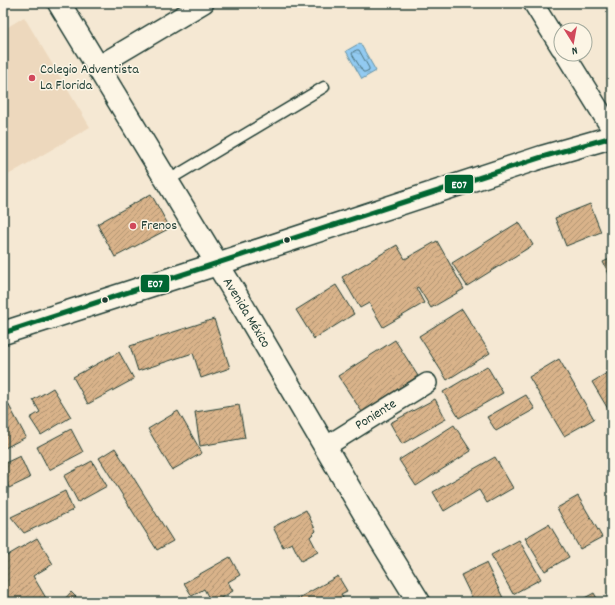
<svg xmlns="http://www.w3.org/2000/svg" width="615" height="605" font-family="Dekko,sans-serif">
	<style>
		.built { fill: #edd8bd }
		.water { fill: url(#water-ripples); stroke: #6492a5 }
		.lines { fill: none; stroke-linecap: round; stroke-linejoin: round }
		.shore { stroke: #4d7580; stroke-width: 1 }
		.building { fill: url(#building-hatch); stroke: #1f3d34 }
		.service-casing { stroke: #1f3d34; stroke-width: 13 }
		.minor-casing { stroke: #1f3d34; stroke-width: 22 }
		.tertiary-casing { stroke: #1f3d34; stroke-width: 25 }
		.secondary-casing { stroke: #1f3d34; stroke-width: 25 }
		.service { stroke: #fcf5e5; stroke-width: 10 }
		.minor { stroke: #fcf5e5; stroke-width: 19 }
		.tertiary { stroke: #fcf5e5; stroke-width: 22 }
		.secondary { stroke: #fcf5e5; stroke-width: 22 }
		.bus-1-casing { stroke: #fcf5e5; stroke-width: 8 }
		.bus-1 { stroke: #063; stroke-width: 5 }
		.poi-dot { fill: #d1495b; stroke: #fcf5e5; stroke-width: 1.5 }
		.bus-dot { fill: #1f3d34; stroke: #fcf5e5; stroke-width: 1.5 }
		.labels { text-anchor: middle; dominant-baseline: central; stroke-width: 3; stroke-linejoin: round; paint-order: stroke }
		.poi-label { font-size: 14px; fill: #1f3d34; stroke: #fcf5e5; text-anchor: start }
		.street-label { font-size: 14px; fill: #1f3d34; stroke: #fcf5e5 }
		.line-badge { stroke: #fcf5e5; stroke-width: 1.5 }
		.badge-label { font-size: 11px; text-anchor: middle; font-weight: bold; fill: #fff }
	</style>
	<defs>
		<pattern id="water-ripples" width="26" height="14" patternUnits="userSpaceOnUse"><rect width="26" height="14" fill="#92caf1"/><path d="M2 4q2-2 4 0t4 0M15 11q2-2 4 0t4 0" fill="none" stroke="#7daecf"/></pattern>
		<pattern id="building-hatch" width="6" height="6" patternUnits="userSpaceOnUse"><rect width="6" height="6" fill="#d9b38a"/><path d="M-1 1l2-2M0 6l6-6M5 7l2-2" fill="none" stroke="#af9372"/></pattern>
	</defs>
	<rect width="100%" height="100%" fill="#f5e8d3"/>
	<filter id="ink" filterUnits="userSpaceOnUse"><feTurbulence type="fractalNoise" baseFrequency=".025" numOctaves="2"/><feDisplacementMap in="SourceGraphic" scale="8" xChannelSelector="R" yChannelSelector="G"/><feConvolveMatrix kernelMatrix="1 2 1 2 8 2 1 2 1" color-interpolation-filters="sRGB"/></filter>
	<g filter="url(#ink)">
		<!-- built -->
		<path class="built" d="M24 17 90 127 3 178V30Z"/>
		<!-- water -->
		<path class="water" d="M360 43 376 71 362 79 346 51Z"/>
		<g class="lines">
			<!-- shore -->
			<path class="shore" d="M357 50H359L369 68V70L365 72H363L352 54 353 52Z"/>
		</g>
		<!-- building -->
		<path class="building" d="M151 194 170 228 115 257 97 224Z
			M590 204 601 232 566 246 555 218Z
			M519 222 533 245 467 286 452 263Z
			M437 241 464 289 431 308 418 287 416 288 424 303 383 327 369 303 360 308 342 277 397 245 405 259Z
			M612 258V280L603 262Z
			M336 285 354 314 314 339 296 310Z
			M462 309 490 353 447 380 419 336Z
			M214 319 230 368 201 378 193 353 138 371 130 346Z
			M395 340 418 376 362 412 338 376Z
			M119 352 134 379 88 404 73 377Z
			M559 359 594 419 564 436 529 377Z
			M487 366 503 393 459 418 443 392Z
			M612 370V413L611 414 592 382Z
			M53 388 71 417 41 435 30 418 40 412 33 400Z
			M526 395 535 409 496 431 487 417Z
			M435 399 446 419 402 444 390 423Z
			M6 400 26 437 3 449V402Z
			M239 405 245 438 200 446 195 412Z
			M178 411 202 453 172 470 148 429Z
			M454 425 471 451 416 486 399 460Z
			M71 429 83 452 49 470 37 447Z
			M115 448 173 541 157 550 99 458Z
			M20 456 30 478 9 488 3 474V464Z
			M495 457 513 488 487 503 479 490 444 511 433 492Z
			M92 461 107 486 78 502 64 476Z
			M65 491 73 510 24 533 11 517Z
			M578 496 602 537 580 549 557 508Z
			M306 510 316 531 310 537 318 552 301 561 292 543 283 547 273 527Z
			M3 520 8 529 3 532Z
			M549 524 569 557 545 571 525 538Z
			M37 538 53 564 33 576 46 598 40 602H18L16 599 9 602 3 593V558Z
			M519 540 541 579 513 594 491 555Z
			M230 557 240 575 228 582 233 591 214 602H211L204 589 192 596 184 583Z
			M486 563 505 602H474L461 575Z
			M338 576 347 591 341 594 345 602H296L295 600Z
			M71 592 81 602H62Z
			M594 593 599 602H577Z"/>
		<g class="lines">
			<!-- service casing -->
			<g class="service-casing">
				<path id="service" d="M167 181 324 87"/>
			</g>
			<!-- minor casing -->
			<g class="minor-casing">
				<path id="minor" d="M533 3 561 48
					M565 54 612 130
					M98 66 204 3
					M325 447 427 383"/>
			</g>
			<!-- tertiary casing -->
			<g class="tertiary-casing">
				<path id="tertiary" d="M59 3 235 293 364 513 419 602"/>
			</g>
			<!-- secondary casing -->
			<g class="secondary-casing">
				<path id="secondary" d="M3 333 217 264 542 157 612 137"/>
			</g>
			<!-- service -->
			<use href="#service" class="service"/>
			<!-- minor -->
			<use href="#minor" class="minor"/>
			<!-- tertiary -->
			<use href="#tertiary" class="tertiary"/>
			<!-- secondary -->
			<use href="#secondary" class="secondary"/>
			<!-- bus-1 casing -->
			<g class="bus-1-casing">
				<path id="bus-1" d="M3 333 542 157 612 137"/>
			</g>
			<!-- bus-1 -->
			<use href="#bus-1" class="bus-1"/>
		</g>
	</g>
	<!-- markers -->
	<g class="poi-dot">
		<circle cx="32" cy="78" r="4"/>
		<circle cx="133" cy="226" r="4"/>
	</g>
	<g class="bus-dot">
		<circle cx="287" cy="240" r="3.5"/>
		<circle cx="105" cy="300" r="3.5"/>
	</g>
	<g class="labels">
		<!-- poi labels -->
		<g class="poi-label">
			<text x="40" y="70">Colegio Adventista<tspan x="40" dy="16">La Florida</tspan></text>
			<text x="141" y="226">Frenos</text>
		</g>
		<!-- street labels -->
		<g class="street-label">
			<text transform="translate(246 313) rotate(59)">Avenida México</text>
			<text transform="translate(376 415) rotate(-32)">Poniente</text>
		</g>
	</g>
	<g class="line-badge">
		<rect x="444" y="174" width="30" height="20" rx="4" fill="#063"/>
		<rect x="140" y="274" width="30" height="19" rx="4" fill="#063"/>
	</g>
	<g class="badge-label">
		<text x="459" y="188">E07</text>
		<text x="155" y="287">E07</text>
	</g>
	<!-- margin -->
	<rect width="615" height="605" fill="none" stroke="#fcf5e5" stroke-width="16"/>
	<rect x="8" y="8" width="599" height="589" fill="none" stroke="#1f3d34" stroke-width="1.5" filter="url(#ink)"/>
	<!-- north arrow -->
	<g transform="translate(573 42) rotate(169)"><circle r="19" fill="#fcf5e5" stroke="#a4ab9e"/>
	<path d="M0-3L7 15L0 10L-7 15Z" fill="#d1495b"/>
	<text y="-6" font-size="11" font-weight="bold" text-anchor="middle" fill="#1f3d34">N</text>
	</g>
</svg>
